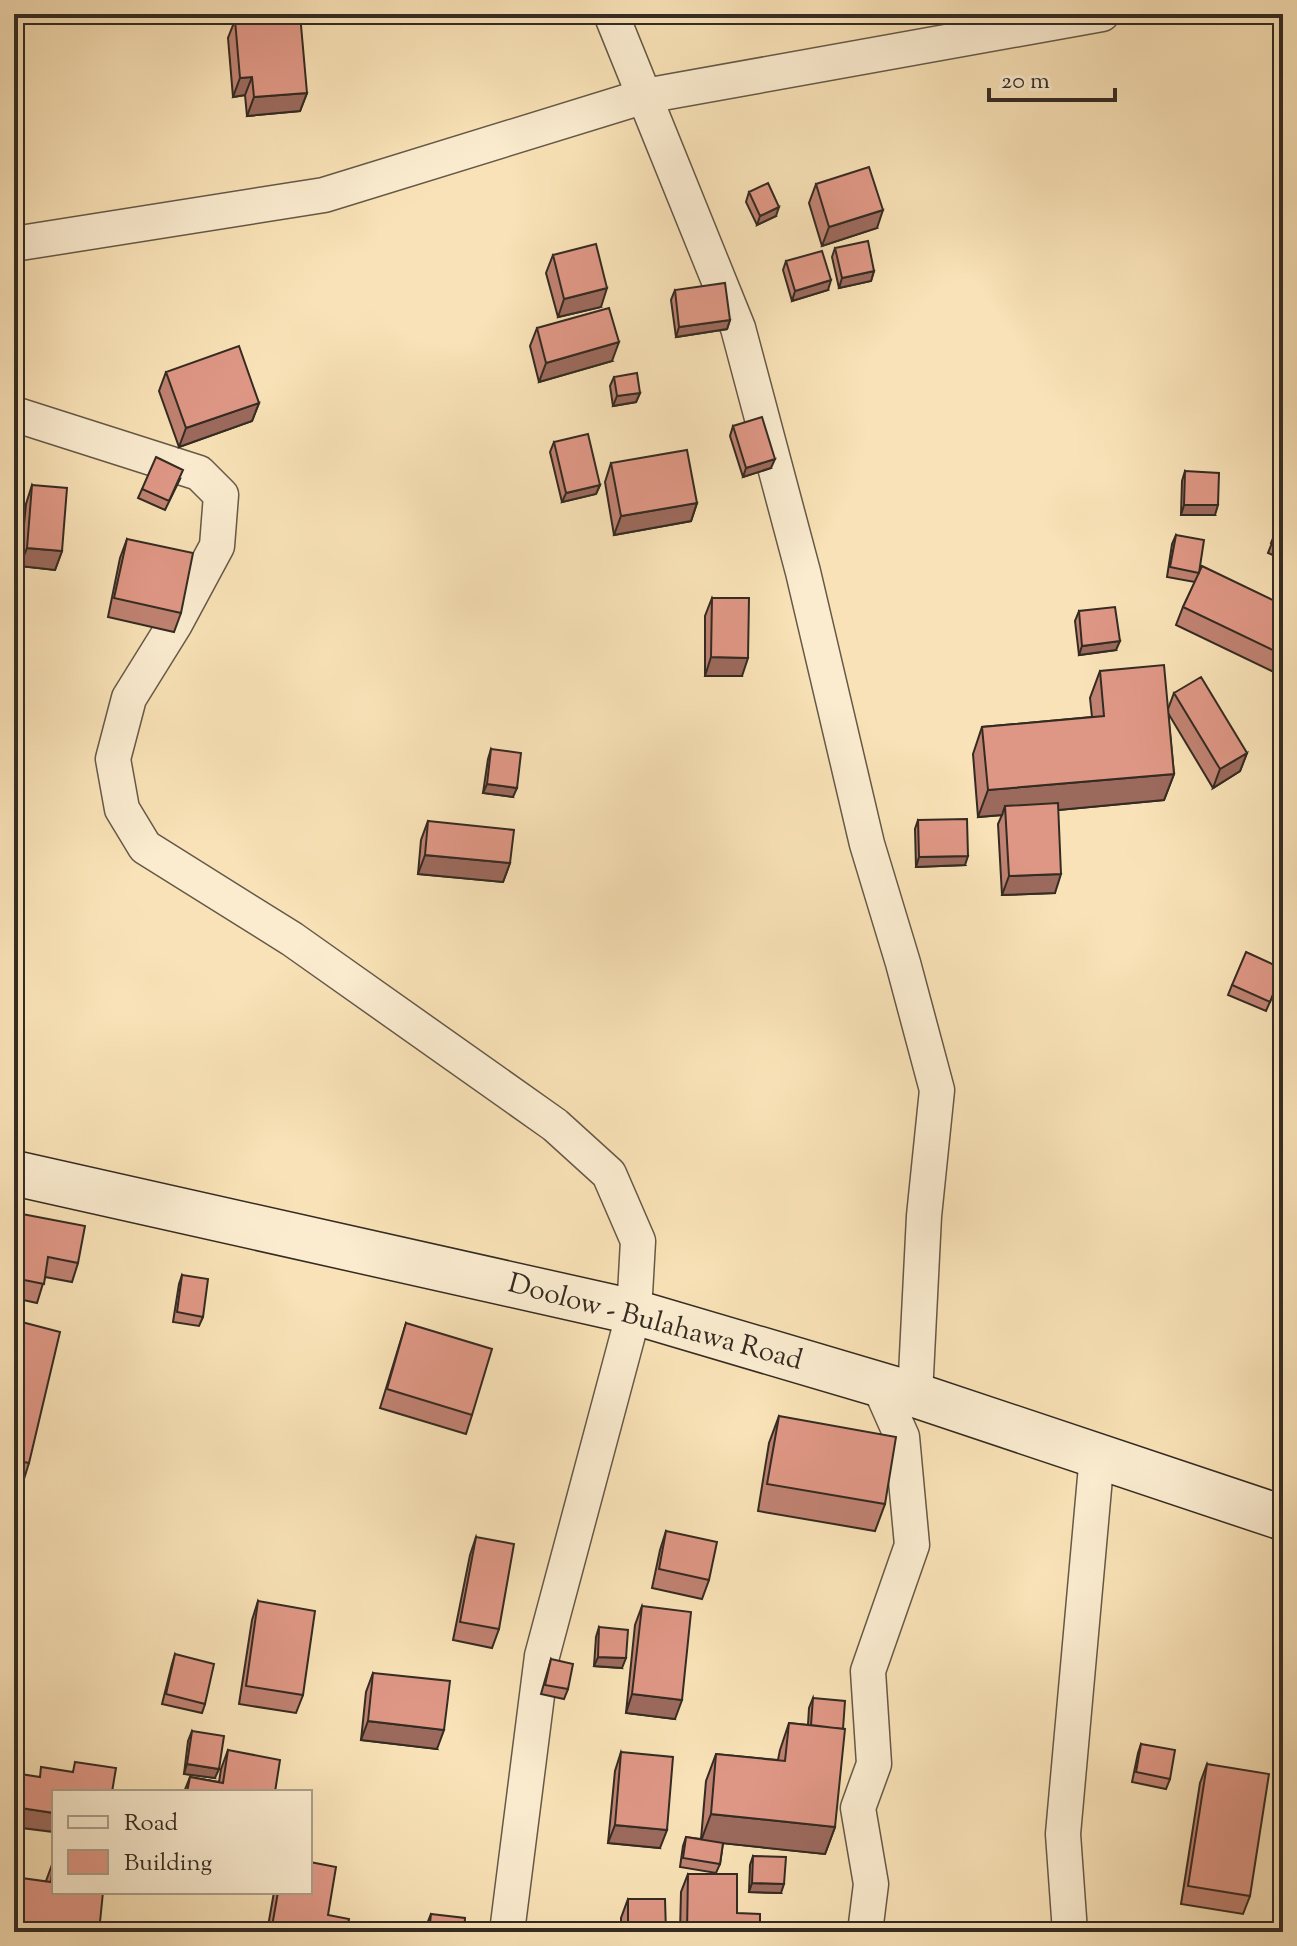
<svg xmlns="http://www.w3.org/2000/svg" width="1297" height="1946" font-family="'Sorts Mill Goudy',serif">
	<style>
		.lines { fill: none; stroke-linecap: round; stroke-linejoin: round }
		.street-casing { stroke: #655947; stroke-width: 37 }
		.secondary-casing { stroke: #342b22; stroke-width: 47 }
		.street { stroke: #fbecd0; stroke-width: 34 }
		.secondary { stroke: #fbecd0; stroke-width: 44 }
		.wall { fill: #c08272; stroke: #342b22; stroke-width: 2 }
		.shaded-wall { fill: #9c6a5d; stroke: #342b22; stroke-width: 2 }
		.building { fill: #df9785; stroke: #342b22; stroke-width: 2 }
		.labels { text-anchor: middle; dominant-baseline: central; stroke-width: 7; stroke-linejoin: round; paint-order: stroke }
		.street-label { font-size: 28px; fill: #342b22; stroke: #fbecd0 }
	</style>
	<rect width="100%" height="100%" fill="#f9e2b7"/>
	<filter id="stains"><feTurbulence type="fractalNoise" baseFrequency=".0025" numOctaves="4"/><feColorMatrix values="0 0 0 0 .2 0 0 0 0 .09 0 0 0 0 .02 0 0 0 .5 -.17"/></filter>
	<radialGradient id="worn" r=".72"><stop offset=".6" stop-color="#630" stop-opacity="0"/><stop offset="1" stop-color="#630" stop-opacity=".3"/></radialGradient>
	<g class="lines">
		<!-- street casing -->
		<g class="street-casing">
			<path id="street" d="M611 14 738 328 803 572 867 844 903 963 937 1090 924 1216 915 1395
				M14 244 324 195 645 96 1102 14
				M14 414 199 473 221 495 217 546 175 624 129 698 113 759 122 809 145 847 292 939 555 1125 609 1174 638 1241 634 1312 542 1656 507 1932
				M865 1932 871 1884 858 1808 874 1764 868 1671 912 1545 902 1437 879 1385
				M1070 1932 1063 1834 1097 1455"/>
		</g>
		<!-- secondary casing -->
		<g class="secondary-casing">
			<path id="secondary" d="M14 1173 634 1312 915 1395 1283 1518"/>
		</g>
		<!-- street -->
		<use href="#street" class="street"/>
		<!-- secondary -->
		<use href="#secondary" class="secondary"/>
	</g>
	<!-- wall -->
	<path class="wall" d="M235 20 307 93 300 111 247 116 245 95 233 97 228 38Z
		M1280 137H1283V214H1279L1273 156Z
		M816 184 877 228 822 246 809 203Z
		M749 192 776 216 757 225 746 202Z
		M835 248 874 271 871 281 839 288 832 257Z
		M553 255 601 307 558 317 546 273Z
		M786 261 828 290 792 301 783 270Z
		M675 290 730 320 727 329 676 337 671 300Z
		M537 328 612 361 539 382 530 346Z
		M166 372 259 403 252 421 179 447 159 391Z
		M614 377 640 393 636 402 613 406 610 386Z
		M733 426 771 468 743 477 730 436Z
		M554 442 600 485 596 494 562 502 550 452Z
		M611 463 697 503 691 521 614 535 605 482Z
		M1185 471 1215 515H1181L1182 481Z
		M180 479 165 510 138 498 142 489Z
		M32 485 62 551 55 570 20 566 26 504Z
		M1280 522 1283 523V559L1268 553Z
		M1176 535 1199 574 1283 605V673L1282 676 1176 625 1183 607 1195 582 1167 577 1172 544Z
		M127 539 181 613 174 632 108 617 120 558Z
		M712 598 742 676H705V616Z
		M1079 611 1116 650 1079 655 1075 621Z
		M1100 671 1168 709 1174 693 1247 753 1240 771 1213 788 1168 713 1174 774 1164 800 1058 810 1055 893 1002 895 998 824 1002 815 978 817 973 754 982 727 1092 717 1090 698Z
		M491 749 513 797 483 793 488 759Z
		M918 820 965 865 916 867 915 829Z
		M428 821 510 863 503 882 418 874 421 840Z
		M1283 972 1266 1011 1228 995 1232 985Z
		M22 1214 78 1263 72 1282 45 1277 37 1303 14 1298V1241Z
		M182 1275 203 1317 199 1326 173 1322 179 1284Z
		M14 1320 29 1463 23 1482 14 1480Z
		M406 1323 472 1415 466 1434 380 1408Z
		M779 1416 885 1504 875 1531 758 1511 769 1443Z
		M666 1531 709 1580 702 1599 652 1588 660 1550Z
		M476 1537 499 1629 492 1648 453 1640 470 1555Z
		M258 1601 303 1695 296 1713 239 1704 252 1620Z
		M642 1606 675 1719 626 1713 635 1625Z
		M599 1627 622 1668 594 1666 596 1637Z
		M175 1654 205 1704 202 1713 162 1704 172 1664Z
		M551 1659 568 1689 564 1699 541 1694Z
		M373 1673 437 1749 361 1740 366 1692Z
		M813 1698 835 1827 825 1854 723 1843 720 1864 716 1873 680 1867 683 1846 686 1837 701 1839 706 1781 716 1754 778 1760 780 1750 789 1723 808 1725 809 1708Z
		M192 1731 215 1778 184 1774 188 1741Z
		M1141 1744 1170 1779 1166 1789 1132 1782 1138 1753Z
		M228 1750 275 1792H184L190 1777 219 1782 221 1769Z
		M621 1752 660 1848 608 1843 615 1771Z
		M1207 1764 1250 1896 1243 1914 1181 1904 1200 1783Z
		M753 1856 781 1893 749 1892 750 1865Z
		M53 1862 99 1932 46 1881Z
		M688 1874 737 1913 760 1932H680L681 1892Z
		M274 1892H310L328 1915 347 1932H267Z
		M628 1899 666 1932H621V1918Z
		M431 1914 464 1932H426L427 1924Z"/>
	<!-- shaded-wall -->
	<path class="shaded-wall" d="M252 77 245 95 233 97 240 78Z
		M307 93 300 111 247 116 254 97Z
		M1283 203V214H1279Z
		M779 207 776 216 757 225 760 216Z
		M883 210 877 228 822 246 829 227Z
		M874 271 871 281 839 288 842 278Z
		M831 280 828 290 792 301 795 291Z
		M607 288 601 307 558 317 564 299Z
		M730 320 727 329 676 337 679 327Z
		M619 342 612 361 539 382 546 363Z
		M640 393 636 402 613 406 617 396Z
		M259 403 252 421 179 447 186 428Z
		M775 459 771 468 743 477 746 468Z
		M600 485 596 494 562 502 566 493Z
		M697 503 691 521 614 535 621 516Z
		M1184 505H1218L1215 515H1181Z
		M27 548 62 551 55 570 20 566Z
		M1120 641 1116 650 1079 655 1082 646Z
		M711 657 748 658 742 676H705Z
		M1247 753 1240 771 1213 788 1220 769Z
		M1174 774 1164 800 1006 815 1005 806 1002 815 978 817 988 790Z
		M487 784 517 788 513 797 483 793Z
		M425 855 510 863 503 882 418 874Z
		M968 856 965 865 916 867 919 857Z
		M1061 874 1055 893 1002 895 1009 876Z
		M598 1657 626 1658 622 1668 594 1666Z
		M632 1694 682 1700 675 1719 626 1713Z
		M368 1721 444 1730 437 1749 361 1740Z
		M187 1764 219 1769 215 1778 184 1774Z
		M14 1807 54 1813V1832L14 1827Z
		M711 1814 835 1827 825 1854 701 1841Z
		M615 1825 667 1830 660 1848 608 1843Z
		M752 1883 784 1884 781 1893 749 1892Z"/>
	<!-- building -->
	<path class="building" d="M300 14 307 93 254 97 252 77 240 78 235 20Z
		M1280 137H1283V170Z
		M869 167 883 210 829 227 816 184Z
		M768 183 779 207 760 216 749 192Z
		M868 241 874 271 842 278 835 248Z
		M596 244 607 288 564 299 553 255Z
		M822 251 831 280 795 291 786 261Z
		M725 283 730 320 679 327 675 290Z
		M609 308 619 342 546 363 537 328Z
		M239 346 259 403 186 428 166 372Z
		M637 373 640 393 617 396 614 377Z
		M762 417 775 459 746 468 733 426Z
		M588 434 600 485 566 493 554 442Z
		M687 450 697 503 621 516 611 463Z
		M156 457 183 470 169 501 142 489Z
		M1185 471 1219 473 1218 505H1184Z
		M32 485 67 488 62 551 27 548Z
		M1280 522 1283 523V548L1271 543Z
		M1176 535 1204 540 1199 573 1170 567Z
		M127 539 193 553 181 613 114 598Z
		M1202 566 1283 605V655L1183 607Z
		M712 598H749L748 658 711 657Z
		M1115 607 1120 641 1082 646 1079 611Z
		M1164 665 1174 774 988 790 982 727 1104 716 1100 671Z
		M1201 677 1247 753 1220 769 1174 693Z
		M491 749 521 753 517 788 487 784Z
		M1058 803 1061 874 1009 876 1005 806Z
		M967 819 968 856 919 857 918 820Z
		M428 821 514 830 510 863 425 855Z
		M1246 952 1283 969 1270 1002 1232 985Z
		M22 1214 85 1226 78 1263 48 1257 44 1284 14 1278V1259Z
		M182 1275 208 1279 203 1317 177 1312Z
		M14 1320 60 1332 29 1463 14 1460Z
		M406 1323 492 1349 472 1415 387 1389Z
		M779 1416 896 1437 885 1504 767 1484Z
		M666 1531 717 1542 709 1580 659 1569Z
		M476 1537 514 1544 499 1629 460 1622Z
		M14 1589 24 1590 14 1650Z
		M258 1601 315 1611 303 1695 246 1686Z
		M642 1606 691 1612 682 1700 632 1694Z
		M599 1627 628 1630 626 1658 598 1657Z
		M175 1654 214 1664 205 1704 166 1694Z
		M551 1659 573 1664 568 1689 545 1685Z
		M373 1673 450 1681 444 1730 368 1721Z
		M813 1698 845 1701 843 1729 811 1725Z
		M789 1723 845 1729 835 1827 711 1814 716 1754 785 1761Z
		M192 1731 224 1736 219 1769 187 1764Z
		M1141 1744 1175 1750 1170 1779 1136 1772Z
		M228 1750 280 1760 275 1792H187L190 1777 223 1783Z
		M621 1752 673 1757 667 1830 615 1825Z
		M75 1762 116 1768 112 1792H54V1813L14 1807V1773L40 1777 41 1767 73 1772Z
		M1207 1764 1269 1774 1250 1896 1188 1886Z
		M686 1837 723 1843 720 1864 683 1858Z
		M753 1856 786 1857 784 1884 752 1883Z
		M53 1862 54 1892H103L99 1932H14V1877L51 1882Z
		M310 1862 336 1867 328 1915 349 1919 347 1932H271L278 1892H310Z
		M688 1874H737V1913L760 1914V1932H687Z
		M628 1899H665L666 1932H628Z
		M431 1914 465 1918 464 1932H429Z"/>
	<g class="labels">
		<!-- street labels -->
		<g class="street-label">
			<text transform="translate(655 1323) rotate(15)">Doolow - Bulahawa Road</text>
		</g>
	</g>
	<!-- margin -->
	<rect width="1297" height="1946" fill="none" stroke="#f9e2b7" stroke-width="48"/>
	<rect x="16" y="16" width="1265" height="1914" fill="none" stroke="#342b22" stroke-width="4"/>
	<rect x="24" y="24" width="1249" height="1898" fill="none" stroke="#342b22" stroke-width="2"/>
	<!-- legend -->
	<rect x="52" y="1790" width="260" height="104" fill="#fbecd0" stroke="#ab9f8a" stroke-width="2"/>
	<rect x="68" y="1816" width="40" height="12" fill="#fbecd0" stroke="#ab9f8a" stroke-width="2"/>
	<text x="124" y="1830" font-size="24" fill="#342b22">Road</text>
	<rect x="68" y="1850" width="40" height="24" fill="#df9785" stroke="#ab9f8a" stroke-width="2"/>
	<text x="124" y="1870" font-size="24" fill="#342b22">Building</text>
	<!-- scale -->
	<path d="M989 88v12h126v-12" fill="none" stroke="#342b22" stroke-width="4"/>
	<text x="1001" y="88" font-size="24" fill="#342b22" stroke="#fbecd0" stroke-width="6" paint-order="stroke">20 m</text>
	<rect width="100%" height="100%" filter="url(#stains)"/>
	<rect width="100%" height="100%" fill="url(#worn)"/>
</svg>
